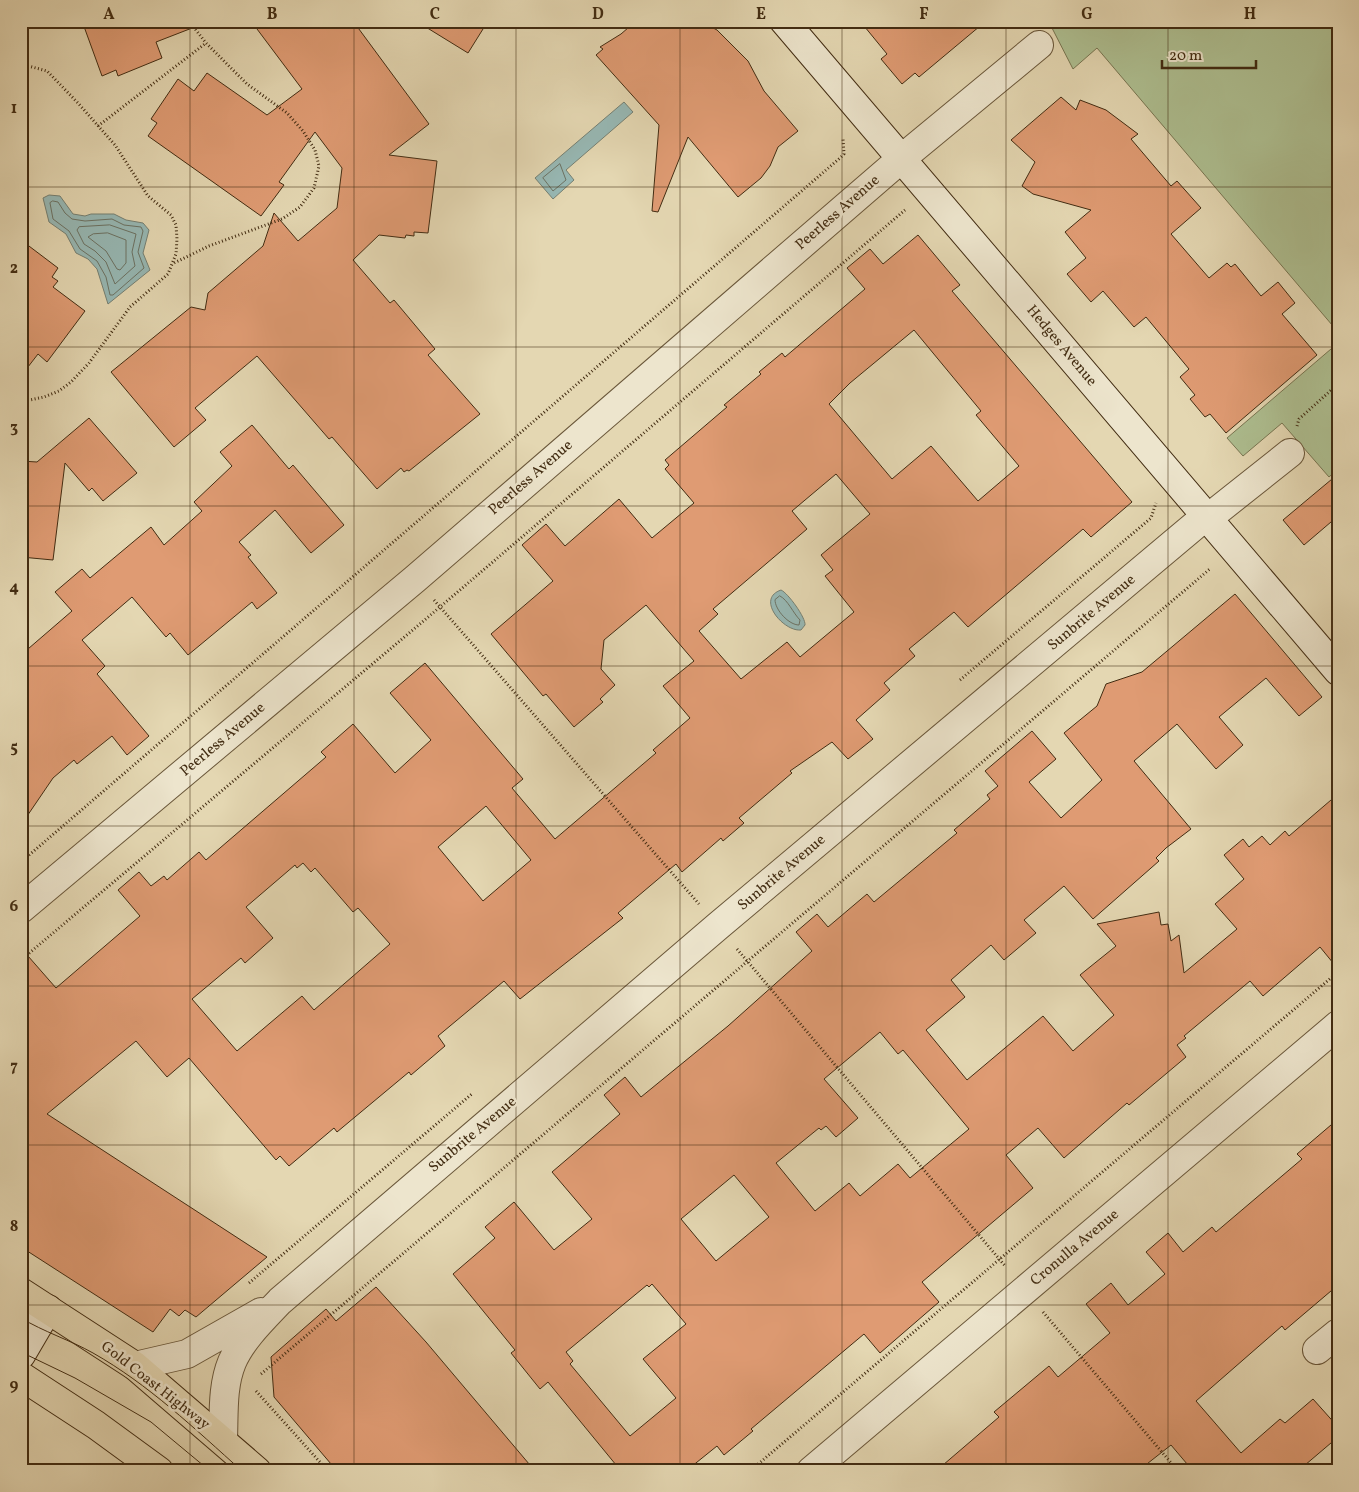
<svg xmlns="http://www.w3.org/2000/svg" width="1359" height="1492" font-family="Vollkorn,serif">
	<style>
		.green { fill: #aebf91; stroke: #787652 }
		.water { fill: #97b8b4; stroke: #758073 }
		.lines { fill: none; stroke-linecap: round; stroke-linejoin: round }
		.shore { stroke: #6c7263; stroke-width: 1 }
		.building { fill: #df9b73; stroke: #422c12; fill-rule: evenodd }
		.street-casing { stroke: #6a573a; stroke-width: 30 }
		.secondary-casing { stroke: #422c12; stroke-width: 30 }
		.highway-casing { stroke: #422c12; stroke-width: 30 }
		.path { stroke: #422c12; stroke-width: 3; stroke-dasharray: 1 2.5; stroke-linecap: butt }
		.street { stroke: #ede5cd; stroke-width: 28 }
		.secondary { stroke: #ede5cd; stroke-width: 28 }
		.highway { stroke: #e4d7b2; stroke-width: 28 }
		.tram { stroke: #422c12; stroke-width: 1 }
		.grid { fill: none; stroke: #422c12; stroke-width: 1; stroke-opacity: 0.55 }
		.labels { text-anchor: middle; dominant-baseline: central; stroke-width: 5; stroke-linejoin: round; paint-order: stroke }
		.street-label { font-size: 15px; fill: #422c12; stroke: #ede5cd }
		.neatline { fill: none; stroke: #422c12; stroke-width: 2 }
		.grid-label { font-size: 16px; text-anchor: middle; font-weight: bold; fill: #422c12 }
	</style>
	<rect width="100%" height="100%" fill="#e4d7b2"/>
	<filter id="stains"><feTurbulence type="fractalNoise" baseFrequency=".004" numOctaves="4"/><feColorMatrix values="0 0 0 0 .2 0 0 0 0 .09 0 0 0 0 .02 0 0 0 .5 -.17"/></filter>
	<radialGradient id="worn" r=".72"><stop offset=".6" stop-color="#630" stop-opacity="0"/><stop offset="1" stop-color="#630" stop-opacity=".3"/></radialGradient>
	<!-- green -->
	<path class="green" d="M1040 21H1338V332L1097 48 1073 69 1052 28Z
		M1338 343V469L1329 477 1282 423 1243 456 1227 438Z"/>
	<!-- water -->
	<path class="water" d="M624 102 633 112 566 170 574 180 553 199 535 178Z
		M49 195 60 196 73 214 85 216 91 214H114L126 220 143 223 149 230 143 253 150 270 108 304 97 269 88 259 76 253 66 234 49 222 43 198Z
		M781 590C788 593 806 618 805 625L801 630C784 632 755 599 781 590Z"/>
	<g class="lines">
		<!-- shore -->
		<path class="shore" d="M560 164 566 180 553 191 543 178Z
			M53 201 58 202 65 213 72 219 85 221 112 219 124 225 141 227 143 231 138 252 144 268 113 295H110L106 277 97 261 80 249 69 231 53 219 50 203Z
			M110 225 136 234 132 252 135 266 115 284 106 262 95 251 84 244 77 230 79 227Z
			M108 233 126 240V263L120 270 117 269 106 251 88 237 93 234Z
			M780 596C788 600 793 613 800 620L799 625C789 625 775 610 775 600Z"/>
	</g>
	<!-- building -->
	<path class="building" d="M82 21H205V23L156 42 162 58 118 76 116 70 102 76Z
		M251 21H353L429 124 389 155 437 161 428 233 414 232V236L406 235 405 238 379 235 353 260 390 303 394 300 435 349 428 355 480 414 409 471 407 470 404 472 401 468 377 489 332 437 329 439 257 356 195 408 206 420 174 447 111 372 191 307 205 310 208 293 263 246 274 213 298 241 337 208 342 168 315 132 279 182 284 185 261 216 148 136 157 123 151 119 178 79 194 91 207 73 267 115 302 89Z
		M416 21H488L468 53Z
		M636 21H700L717 30 748 61 764 91 798 131 778 147 770 166 761 178 738 197 688 137 658 212 652 211 659 125 596 55 603 49 600 47 621 34Z
		M860 21H986L919 77 915 73 902 84 881 59 887 54Z
		M1061 97 1076 110 1080 100 1106 110 1138 134 1131 139 1171 186 1177 181 1201 208 1171 234 1209 278 1227 263 1231 267 1235 264 1261 296 1278 282 1295 303 1282 314 1317 355 1226 433 1210 414 1205 417 1190 399 1195 395 1180 377 1189 369 1146 317 1134 327 1103 291 1091 302 1067 274 1086 258 1065 232 1091 210 1033 194 1022 186 1035 162 1011 140Z
		M918 235 960 285 952 291 1132 502 1091 537 1083 529 968 627 954 612 909 649 915 656 884 683 890 690 856 720 873 739 848 759 832 742 790 771 792 773 739 818 744 823 723 841 721 838 682 872 676 864 618 913 623 918 520 999 504 981 438 1036 445 1046 411 1075 409 1072 337 1132 334 1128 289 1166 280 1156 276 1160 189 1058 167 1077 136 1041 47 1114 267 1257 196 1317 185 1310 179 1316 170 1309 153 1332 21 1247V948L56 988 140 916 118 890 139 872 151 886 164 876 167 880 199 852 206 860 326 757 321 752 353 724 395 773 431 740 390 693 425 663 523 779 512 788 555 839 656 753 653 750 690 718 663 686 694 661 646 605 604 640 601 669 615 685 600 699 603 702 574 727 546 694 543 696 491 634 553 581 522 545 546 524 565 546 619 499 652 538 694 503 665 469 669 465 665 460 727 407 724 405 761 374 759 372 782 353 785 357 865 289 847 268 870 249 883 264ZM914 330 981 411 976 415 1019 466 978 501 931 446 892 479 829 404 850 383ZM836 474 870 514 821 555 833 570 825 576 854 612 800 657 787 642 741 679 699 631 718 614 713 609 807 529 792 511ZM486 806 531 860 483 901 438 847ZM303 863 311 872 315 868 353 912 358 908 390 944 314 1010 302 996 237 1051 192 999 241 958 245 963 273 938 246 907 295 865 297 868Z
		M21 240 58 268 52 277 58 281 53 287 85 311 47 362 38 354 21 376Z
		M89 418 137 473 103 501 92 488 89 491 65 463 53 560 21 557V461L37 462Z
		M252 425 289 469 293 465 344 525 311 553 275 510 239 542 251 555 248 557 277 593 257 609 252 602 188 655 170 633 166 637 132 597 82 640 105 666 97 674 149 736 127 755 112 736 77 764 74 760 53 778 21 825V655L72 611 55 592 82 569 90 578 151 527 164 545 202 511 194 502 232 466 220 452Z
		M1338 474V516L1304 545 1283 520Z
		M1235 594 1322 697 1299 716 1266 678 1219 717 1243 745 1216 769 1177 724 1134 761 1191 829 1166 848 1156 858 1159 861 1093 919 1064 886 1024 920 1036 933 1004 960 991 945 951 980 965 997 926 1030 967 1080 1043 1016 1073 1051 1114 1015 1080 975 1116 946 1097 924 1159 912 1161 925 1168 924 1171 941 1179 935 1184 973 1237 929 1215 904 1244 879 1224 855 1243 839 1249 847 1262 836 1270 845 1285 831 1289 836 1338 794V969L1320 947 1263 996 1250 981 1184 1036 1186 1038 1177 1045 1186 1057 1129 1105 1127 1103 1064 1158 1038 1128 1006 1155 1033 1188 922 1282 939 1302 880 1353 864 1334 751 1429 753 1431 724 1455 717 1446 686 1471H621L548 1382 540 1389 511 1353 515 1350 453 1274 495 1238 485 1227 514 1202 554 1250 592 1219 552 1172 620 1114 604 1095 625 1077 641 1097 728 1026 812 951 796 932 817 914 828 927 867 894 874 902 957 833 954 830 990 799 987 795 998 786 985 771 1032 731 1056 759 1029 782 1061 818 1102 780 1064 733 1097 706 1106 684 1142 672ZM880 1032 898 1054 903 1050 969 1129 910 1178 898 1164 860 1196 849 1183 815 1211 776 1163 819 1128 821 1130 826 1126 836 1137 858 1118 824 1079ZM734 1175 769 1217 716 1261 681 1219ZM652 1284 686 1324 643 1359 676 1398 630 1436 570 1364 573 1361 566 1352 647 1285 649 1287Z
		M1338 1119V1285L1285 1330 1282 1326 1196 1401 1241 1453 1280 1419 1285 1423 1313 1399 1338 1427V1437L1298 1471H1193L1171 1445 1138 1471H936L999 1417 994 1412 1049 1366 1058 1377 1110 1333 1086 1304 1111 1283 1128 1305 1165 1274 1146 1252 1168 1233 1183 1252 1212 1227 1216 1232 1302 1159 1297 1154Z
		M376 1287 426 1342 535 1471H337L274 1397 271 1357 326 1309 336 1321Z"/>
	<g class="lines">
		<!-- street casing -->
		<g class="street-casing">
			<path id="street" d="M21 909 415 579 901 159 1039 45
				M1317 1350 1338 1333
				M135 1366 187 1354 261 1312
				M223 1439C224 1414 222 1386 232 1362 242 1339 263 1319 280 1301L718 926 1206 516 1217 511 1290 453
				M811 1471 1338 1025"/>
		</g>
		<!-- secondary casing -->
		<g class="secondary-casing">
			<path id="secondary" d="M784 21 1338 671
				M21 1355 48 1309"/>
		</g>
		<!-- highway casing -->
		<g class="highway-casing">
			<path id="highway" d="M21 1292 135 1366 257 1471
				M21 1376 96 1425 159 1471"/>
		</g>
		<!-- path -->
		<path class="path" d="M189 21 206 43
			M21 64 47 71 78 103 115 145 148 196 171 215 176 225 177 239 176 254 168 274 130 307 89 363 71 382 59 391 44 397 21 402
			M98 126 206 43 247 84 287 113 303 131 315 150 319 166 314 188 300 207 282 219 209 246 172 264
			M1297 426 1299 419 1338 384
			M434 600 699 904
			M960 680 1151 518 1156 503
			M21 862 840 158 844 154 843 139
			M737 949 1006 1267
			M21 960 440 607 905 210
			M249 1283 473 1093
			M1043 1312 1178 1471
			M261 1374 1211 568
			M256 1391 328 1471
			M750 1471 1338 972"/>
		<!-- street -->
		<use href="#street" class="street"/>
		<!-- secondary -->
		<use href="#secondary" class="secondary"/>
		<!-- highway -->
		<use href="#highway" class="highway"/>
		<!-- tram -->
		<path class="tram" d="M21 1318C44 1332 70 1340 93 1353 148 1384 195 1429 242 1471
			M21 1352 75 1378 151 1422 210 1471"/>
	</g>
	<!-- grid -->
	<path class="grid" d="M190 21V1471M354 21V1471M516 21V1471M680 21V1471M842 21V1471M1006 21V1471M1168 21V1471M21 187H1338M21 347H1338M21 506H1338M21 666H1338M21 826H1338M21 986H1338M21 1145H1338M21 1305H1338"/>
	<g class="labels">
		<!-- street labels -->
		<g class="street-label">
			<text transform="translate(838 213) rotate(-41)">Peerless Avenue</text>
			<text transform="translate(1061 346) rotate(50)">Hedges Avenue</text>
			<text transform="translate(531 478) rotate(-41)">Peerless Avenue</text>
			<text transform="translate(1092 613) rotate(-40)">Sunbrite Avenue</text>
			<text transform="translate(223 740) rotate(-40)">Peerless Avenue</text>
			<text transform="translate(782 873) rotate(-40)">Sunbrite Avenue</text>
			<text transform="translate(473 1135) rotate(-40)">Sunbrite Avenue</text>
			<text transform="translate(1075 1248) rotate(-40)">Cronulla Avenue</text>
			<text transform="translate(155 1386) rotate(38)">Gold Coast Highway</text>
		</g>
	</g>
	<!-- margin -->
	<rect width="1359" height="1492" fill="none" stroke="#e4d7b2" stroke-width="55"/>
	<!-- scale -->
	<path d="M1162 60v8h94v-8" fill="none" stroke="#422c12" stroke-width="2.5"/>
	<text x="1169" y="60" font-size="15" fill="#422c12" stroke="#ede5cd" stroke-width="4" paint-order="stroke">20 m</text>
	<rect x="28" y="28" width="1304" height="1436" class="neatline"/>
	<g class="grid-label">
		<text x="109" y="19">A</text>
		<text x="272" y="19">B</text>
		<text x="435" y="19">C</text>
		<text x="598" y="19">D</text>
		<text x="761" y="19">E</text>
		<text x="924" y="19">F</text>
		<text x="1087" y="19">G</text>
		<text x="1250" y="19">H</text>
		<text x="14" y="113">1</text>
		<text x="14" y="273">2</text>
		<text x="14" y="432">3</text>
		<text x="14" y="592">4</text>
		<text x="14" y="752">5</text>
		<text x="14" y="911">6</text>
		<text x="14" y="1071">7</text>
		<text x="14" y="1231">8</text>
		<text x="14" y="1390">9</text>
	</g>
	<rect width="100%" height="100%" filter="url(#stains)"/>
	<rect width="100%" height="100%" fill="url(#worn)"/>
</svg>
